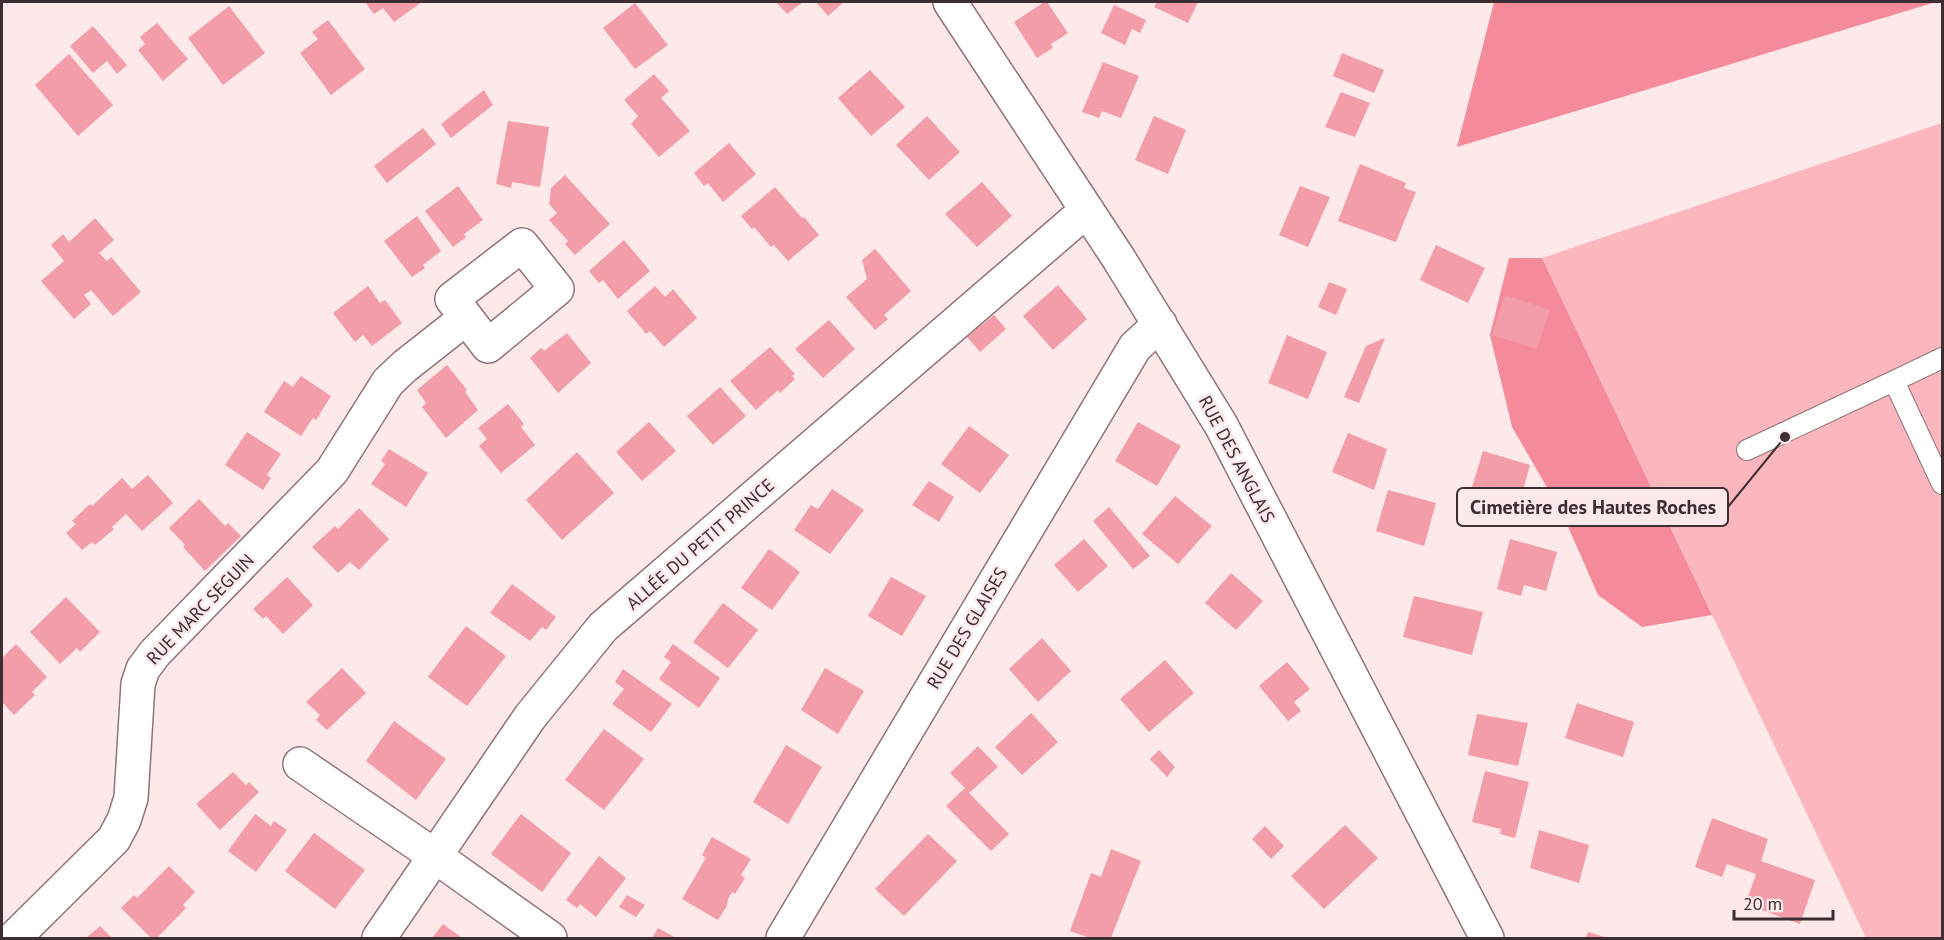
<svg xmlns="http://www.w3.org/2000/svg" width="1944" height="940" font-family="'PT Sans',sans-serif">
	<style>
		.green { fill: #fcb6be }
		.forest { fill: #f58b9a }
		.building { fill: #f39da8 }
		.lines { fill: none; stroke-linecap: round; stroke-linejoin: round }
		.lane-casing { stroke: #917477; stroke-width: 22 }
		.street-casing { stroke: #917477; stroke-width: 36 }
		.lane { stroke: #fff; stroke-width: 20 }
		.street { stroke: #fff; stroke-width: 33 }
		.labels { text-anchor: middle; dominant-baseline: central; stroke-width: 5; stroke-linejoin: round; paint-order: stroke }
		.street-label { font-size: 18px; fill: #3c2f31; stroke: #fde8ea }
		.leader { fill: none; stroke: #3c2f31; stroke-width: 2 }
		.callout-dot { fill: #3c2f31; stroke: #fde8ea; stroke-width: 2 }
		.callout { fill: #fde8ea; stroke: #3c2f31; stroke-width: 2 }
		.callout-label { font-size: 20px; text-anchor: middle; font-weight: bold; fill: #3c2f31 }
	</style>
	<rect width="100%" height="100%" fill="#fde8ea"/>
	<!-- green -->
	<path class="green" d="M1942 123V938H1866L1542 258Z"/>
	<!-- forest -->
	<path class="forest" d="M1494 2H1936L1457 147Z
		M1509 258H1542L1712 615 1642 627 1598 595 1562 513 1512 427 1490 335Z"/>
	<!-- building -->
	<path class="building" d="M365 2H422L394 22 383 8 374 14Z
		M779 2H803L787 14 777 3Z
		M816 2H844L828 16Z
		M1044 2H1047L1068 33 1051 44 1053 48 1037 58 1014 22Z
		M1157 2H1198L1188 23 1154 7Z
		M635 3 668 45 635 69 603 28Z
		M1114 5 1146 20 1140 33 1132 29 1125 45 1101 33Z
		M229 6 265 53 223 85 188 38Z
		M328 20 365 69 331 95 300 53 318 39 312 32Z
		M157 23 188 59 163 81 138 50 145 44 140 37Z
		M93 26 127 65 117 74 107 61 93 73 70 46Z
		M1342 53 1384 70 1374 93 1333 76Z
		M69 54 113 105 78 136 35 85Z
		M1103 62 1139 76 1121 118 1102 111 1099 118 1082 112Z
		M870 70 905 107 871 136 838 98Z
		M654 74 669 91 661 98 690 131 659 157 631 124 638 116 624 100Z
		M484 90 493 105 451 138 441 124Z
		M1341 92 1370 103 1355 137 1325 127Z
		M927 116 960 152 929 180 896 145Z
		M1154 116 1186 130 1168 174 1135 160Z
		M508 121 549 127 540 187 512 182 511 188 496 184Z
		M423 128 436 144 387 183 374 166Z
		M729 143 756 174 723 202 708 183 704 186 694 173Z
		M1360 164 1406 183 1404 188 1416 192 1396 242 1338 221Z
		M565 175 610 224 575 255 565 244 568 241 549 220 557 213 549 204 551 188Z
		M982 182 1012 216 977 247 945 214Z
		M458 186 483 220 464 234 466 237 453 247 425 211Z
		M1300 186 1330 197 1308 247 1279 235Z
		M775 187 802 218 804 217 819 235 788 261 774 245 771 247 754 227 752 229 741 216Z
		M417 216 441 251 423 265 425 268 412 277 384 241Z
		M95 218 114 240 99 253 107 261 111 257 141 292 113 316 91 290 84 295 91 304 74 319 41 281 64 261 51 245 63 234 69 242Z
		M624 240 650 271 618 299 603 280 599 283 589 271Z
		M1436 245 1485 268 1468 303 1420 280Z
		M875 249 911 291 884 315 888 319 875 330 846 297 867 279 862 260Z
		M1329 282 1347 289 1336 315 1318 307Z
		M1058 285 1087 319 1053 350 1023 316Z
		M368 286 380 303 385 300 402 323 372 346 363 335 355 342 333 313Z
		M655 286 665 297 673 289 697 318 664 347 650 331 646 334 627 311Z
		M1505 295 1550 310 1537 349 1492 335Z
		M994 315 1006 329 980 352 967 337Z
		M829 320 855 349 823 378 795 349Z
		M567 333 591 363 558 393 530 358 541 348 544 351Z
		M1287 335 1327 352 1308 399 1268 383Z
		M1385 338 1359 403 1344 397 1366 346Z
		M770 347 795 374 792 376 795 379 780 393 778 390 756 410 730 381Z
		M447 365 467 390 465 392 478 410 446 438 422 407 426 403 417 390Z
		M301 376 331 396 316 420 313 418 301 436 264 412 284 381 293 387Z
		M720 387 746 416 713 445 687 416Z
		M508 404 524 424 521 427 535 445 501 473 479 446 487 439 478 428Z
		M649 422 676 451 642 481 616 452Z
		M1138 422 1181 446 1157 486 1115 461Z
		M969 426 1009 455 980 493 941 464Z
		M247 432 281 454 267 475 271 478 263 490 225 465Z
		M1348 433 1387 449 1374 490 1332 472Z
		M389 449 428 473 406 507 371 484 385 464 381 461Z
		M1483 451 1530 465 1520 501 1472 487Z
		M577 452 614 493 562 540 526 500Z
		M148 475 173 503 142 531 126 514 112 527 114 529 95 545 92 542 82 550 66 533 76 524 72 521 90 504 92 506 122 478 132 489Z
		M929 481 954 497 939 522 912 505Z
		M832 489 864 510 830 554 794 530 811 505 818 509Z
		M1388 490 1436 503 1424 546 1376 531Z
		M1175 496 1212 526 1178 564 1142 534Z
		M199 499 225 526 228 523 241 536 205 571 183 547 185 545 169 528Z
		M1109 507 1150 556 1133 569 1093 521Z
		M359 508 389 539 359 570 350 562 338 573 312 547 335 526 338 529Z
		M1084 539 1108 566 1078 592 1054 565Z
		M1510 539 1557 552 1546 591 1524 585 1521 596 1497 589Z
		M769 549 800 572 772 610 741 588Z
		M1231 573 1263 601 1236 630 1205 603Z
		M287 577 313 605 283 634 266 616 263 619 253 609Z
		M891 577 926 596 902 636 868 616Z
		M512 584 556 617 546 630 542 627 530 641 490 613Z
		M1414 596 1483 612 1472 655 1403 637Z
		M66 597 100 632 80 652 77 648 60 664 30 632Z
		M723 603 758 630 728 668 693 642Z
		M466 626 506 656 467 706 428 677Z
		M1042 638 1071 671 1038 702 1009 669Z
		M16 644 47 677 32 692 35 695 14 715 2 702V658Z
		M673 644 720 678 699 708 659 679 671 662 664 657Z
		M1165 660 1194 693 1149 732 1120 699Z
		M1287 662 1310 689 1294 702 1301 711 1288 721 1259 686Z
		M342 668 366 693 327 730 316 720 320 715 306 702Z
		M825 668 864 691 838 734 801 710Z
		M623 669 672 704 651 732 612 704 624 689 615 682Z
		M1577 703 1634 722 1623 757 1565 738Z
		M1031 713 1058 742 1022 775 995 747Z
		M1477 714 1528 723 1518 766 1468 755Z
		M394 721 446 759 416 800 366 761Z
		M604 729 644 759 604 810 565 780Z
		M786 745 822 767 788 824 753 802Z
		M978 746 998 767 969 793 1009 834 991 851 946 806 965 788 950 773Z
		M1159 750 1175 767 1167 777 1150 759Z
		M1485 771 1529 782 1515 838 1500 834 1501 829 1472 822Z
		M233 772 246 785 249 782 259 792 220 830 196 804Z
		M255 814 271 826 274 821 287 830 256 872 228 851Z
		M521 814 571 853 542 892 491 854Z
		M1712 818 1768 839 1761 861 1815 880 1800 924 1759 909 1760 905 1747 900 1756 874 1727 864 1722 877 1695 867Z
		M1345 825 1378 858 1324 909 1291 876Z
		M1265 826 1284 846 1271 859 1252 839Z
		M1539 830 1589 845 1579 883 1530 868Z
		M314 833 365 870 335 909 285 871Z
		M928 834 957 861 904 916 875 889Z
		M712 837 751 859 741 875 745 878 735 894 732 892 728 899 727 906 718 920 682 899 706 858 702 855Z
		M1111 849 1141 861 1111 938H1090L1070 931 1091 873 1101 877Z
		M599 856 626 878 596 917 580 904 577 908 566 900Z
		M169 866 195 892 183 905 186 908 157 938H151L121 908 134 895 137 898Z
		M627 895 645 905 636 917 619 907Z
		M443 924 462 938H432Z
		M100 926 112 938H86Z
		M658 928 676 938H652Z
		M1588 932 1608 938H1586Z"/>
	<g class="lines">
		<!-- lane casing -->
		<g class="lane-casing">
			<path id="lane" d="M1942 358 1894 381 1942 484
				M1747 450 1894 381"/>
		</g>
		<!-- street casing -->
		<g class="street-casing">
			<path id="street" d="M950 2 1119 259 1221 425 1487 938
				M522 245 557 289 488 346 452 299Z
				M300 764 435 856 550 938
				M14 938 114 839 124 820 131 798 138 684 143 669 155 653 332 471 388 382 405 366 466 318
				M379 938 530 717 603 627 1087 210
				M783 938 1135 347 1160 324"/>
		</g>
		<!-- lane -->
		<use href="#lane" class="lane"/>
		<!-- street -->
		<use href="#street" class="street"/>
	</g>
	<g class="labels">
		<!-- street labels -->
		<g class="street-label">
			<text transform="translate(1237 459) rotate(62)">RUE DES ANGLAIS</text>
			<text transform="translate(700 544) rotate(-41)">ALLÉE DU PETIT PRINCE</text>
			<text transform="translate(200 609) rotate(-46)">RUE MARC SEGUIN</text>
			<text transform="translate(967 628) rotate(-59)">RUE DES GLAISES</text>
		</g>
	</g>
	<!-- callouts -->
	<path class="leader" d="M1785 437L1728 507"/>
	<circle class="callout-dot" cx="1785" cy="437" r="6"/>
	<rect class="callout" x="1457" y="488" width="271" height="38" rx="6"/>
	<g class="callout-label">
		<text x="1593" y="514">Cimetière des Hautes Roches</text>
	</g>
	<!-- border -->
	<rect width="1944" height="940" fill="none" stroke="#3c2f31" stroke-width="6"/>
	<!-- scale -->
	<path d="M1734 910v9h99v-9" fill="none" stroke="#3c2f31" stroke-width="3"/>
	<text x="1743" y="910" font-size="18" fill="#3c2f31" stroke="#fde8ea" stroke-width="4.5" paint-order="stroke">20 m</text>
</svg>
